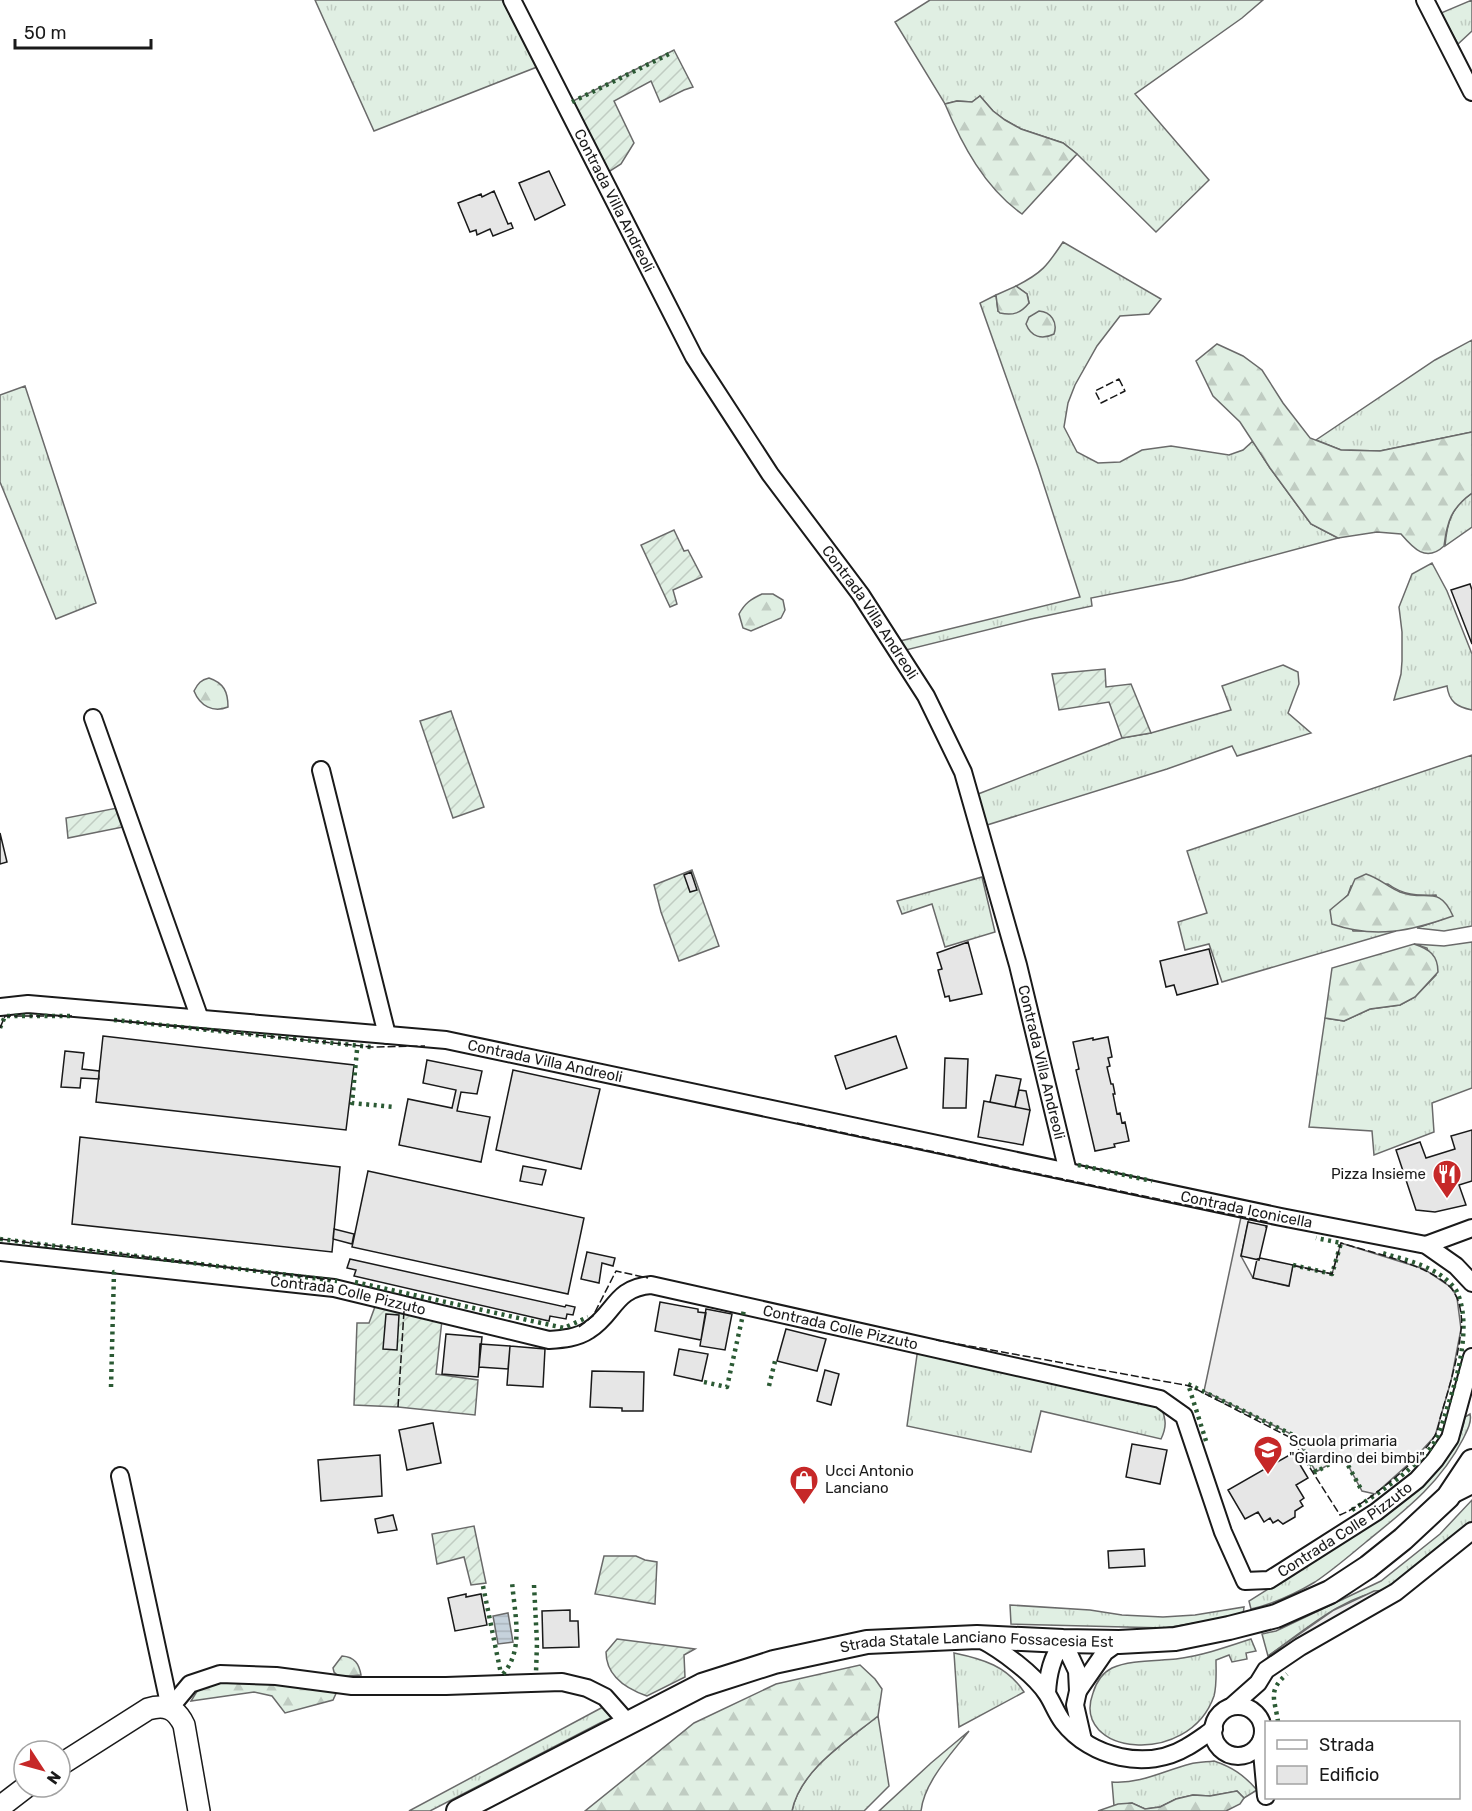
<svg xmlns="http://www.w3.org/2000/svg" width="1472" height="1811" font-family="Rubik,sans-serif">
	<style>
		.grass { fill: url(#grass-tufts); stroke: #6a6a6a; stroke-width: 1.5 }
		.forest { fill: url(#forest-firs); stroke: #6a6a6a; stroke-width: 1.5 }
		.garden { fill: url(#garden-furrows); stroke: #6a6a6a; stroke-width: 1.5 }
		.parking { fill: #ededed; stroke: #6a6a6a; stroke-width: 1.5 }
		.water { fill: url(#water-rules); stroke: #6a6a6a; stroke-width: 1.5 }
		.building { fill: #e6e6e6; stroke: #1a1a1a; stroke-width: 1.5 }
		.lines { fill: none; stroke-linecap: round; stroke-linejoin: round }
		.minor-casing { stroke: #1a1a1a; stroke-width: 20 }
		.tertiary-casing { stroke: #1a1a1a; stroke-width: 24 }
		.secondary-casing { stroke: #1a1a1a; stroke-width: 26 }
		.minor { stroke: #fff; stroke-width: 16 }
		.tertiary { stroke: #fff; stroke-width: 21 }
		.secondary { stroke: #fff; stroke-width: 22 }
		.hedge { stroke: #2b5a34; stroke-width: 4.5; stroke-dasharray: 3 4.5; stroke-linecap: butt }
		.fence { stroke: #1a1a1a; stroke-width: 1.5; stroke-dasharray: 8 3; stroke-linecap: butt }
		.labels { text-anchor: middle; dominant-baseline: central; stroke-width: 4.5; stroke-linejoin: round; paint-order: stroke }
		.street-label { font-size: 15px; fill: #1a1a1a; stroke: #fff }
		.poi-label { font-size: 15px; fill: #1a1a1a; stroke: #fff; text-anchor: start }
	</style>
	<defs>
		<pattern id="grass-tufts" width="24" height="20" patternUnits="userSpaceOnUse" patternTransform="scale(1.5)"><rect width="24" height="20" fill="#e0efe3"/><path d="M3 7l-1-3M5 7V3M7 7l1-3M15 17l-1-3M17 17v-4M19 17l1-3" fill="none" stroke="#c0ccc2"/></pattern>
		<pattern id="forest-firs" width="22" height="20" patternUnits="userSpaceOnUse" patternTransform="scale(1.5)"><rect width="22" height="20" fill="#e0efe3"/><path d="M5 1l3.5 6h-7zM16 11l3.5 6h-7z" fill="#c0ccc2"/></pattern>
		<pattern id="garden-furrows" width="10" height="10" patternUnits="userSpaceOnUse" patternTransform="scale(1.5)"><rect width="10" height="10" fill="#e0efe3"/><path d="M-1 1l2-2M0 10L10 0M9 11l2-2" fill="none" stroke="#c0ccc2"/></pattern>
		<pattern id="water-rules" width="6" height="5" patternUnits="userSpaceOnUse" patternTransform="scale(1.5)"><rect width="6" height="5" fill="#c6d2dc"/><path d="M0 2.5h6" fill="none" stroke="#aab4bc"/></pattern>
	</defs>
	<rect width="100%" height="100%" fill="#fff"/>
	<!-- grass -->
	<path class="grass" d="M315 0H502L537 67 374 131Z
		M930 0H1263L1242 18 1135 94 1209 180 1156 232 1077 154 1063 143 1021 129 1005 120 993 111 980 96 972 102 957 101 945 104 895 22Z
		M1472 0V31L1458 44 1441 13Z
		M1063 242 1161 299 1149 314 1120 316 1097 346 1075 385 1068 403 1064 427 1077 452 1098 463 1120 462 1142 450 1171 446 1229 455 1243 450 1253 441 1270 468 1311 524 1338 538 1182 580 1091 598 1092 606 1031 619 902 651 896 642 1080 597 1038 467 980 303 996 295 998 311 1029 303 1027 294 1016 286C1042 273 1047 266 1063 242Z
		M1472 340V432L1380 451 1341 450 1316 440 1435 360Z
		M25 386 96 603 56 619 0 482V395Z
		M1472 493V527L1445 546C1447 522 1451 508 1472 493Z
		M1432 563 1447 591 1472 654V710C1457 707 1449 702 1447 686L1394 700 1401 674 1402 661V632L1399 607 1412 574Z
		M1283 665 1298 672 1299 684 1288 713 1311 733 1237 756 1232 746 1167 769 987 825 973 796 1122 738 1151 733 1231 710 1222 686Z
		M1472 755V926L1444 931 1417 928 1443 919 1436 895C1417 896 1403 895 1388 884L1351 886 1348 895 1341 902 1353 931H1396L1222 982 1209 944 1185 950 1178 922 1207 913 1187 851Z
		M982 877 995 932 945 947 932 904 902 914 897 901Z
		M1472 942V1088L1432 1103 1434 1132 1374 1155 1372 1131 1309 1127 1325 1018 1344 1021 1370 1009 1400 1005 1415 997 1436 975 1427 948 1414 944 1444 946Z
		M918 1348 1161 1407C1166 1419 1167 1427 1161 1439L1041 1411 1031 1452 907 1426Z
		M1470 1414C1472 1422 1467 1431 1463 1439 1440 1484 1404 1511 1366 1542 1349 1556 1333 1570 1315 1582 1295 1594 1273 1604 1251 1609L1249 1601 1386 1515C1418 1491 1459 1458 1465 1417Z
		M1472 1500V1525L1389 1590C1344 1594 1304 1631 1268 1656L1262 1634 1276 1631 1381 1581 1440 1534Z
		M1010 1605 1090 1610 1122 1615 1163 1617 1195 1615 1244 1607 1243 1615 1165 1628 1011 1624Z
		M1251 1639 1256 1651 1246 1653 1247 1659 1232 1662 1229 1655 1216 1660C1216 1671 1217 1685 1214 1696 1189 1768 1070 1755 1093 1693 1096 1683 1102 1673 1112 1668 1129 1660 1157 1661 1176 1659 1201 1656 1227 1647 1251 1639Z
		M954 1653C983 1659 1007 1666 1024 1692L959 1727Z
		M587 1692 618 1715 600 1723 430 1811H409L603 1707Z
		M878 1716 889 1786 864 1811H792C800 1770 847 1741 878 1716Z
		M969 1731C952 1753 924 1782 921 1811H879L931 1763Z
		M1214 1761C1232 1767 1244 1775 1257 1790L1244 1798 1237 1791 1210 1796 1193 1795 1176 1799 1160 1807 1145 1809 1132 1803 1114 1806 1112 1782C1141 1784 1163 1771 1190 1764 1198 1762 1207 1762 1214 1761Z"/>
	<!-- forest -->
	<path class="forest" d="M980 96 993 111 1005 120 1021 129 1063 143 1077 154 1022 214C985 188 962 145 945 104L957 101 972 102Z
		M1016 286 1027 294 1029 303C1021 313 1013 316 1000 313L998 311 996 295Z
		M1039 311C1051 312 1058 322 1054 334 1042 340 1031 337 1026 324L1029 317Z
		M1217 344 1243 356 1262 370 1283 403 1310 438 1341 450 1380 451 1472 432V493C1451 508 1447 522 1444 546 1426 563 1413 548 1401 534L1377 532 1338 538 1311 524 1270 468 1240 422 1213 396 1196 361Z
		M762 594H773L783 600 785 610 781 618 751 631 743 628 739 614C745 603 751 599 762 594Z
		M209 678C224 683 228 692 228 707 213 713 200 706 194 691 198 683 201 680 209 678Z
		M1366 874C1379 878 1388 887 1400 892 1426 902 1439 884 1453 916 1411 931 1375 939 1332 924L1330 910 1348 895 1355 879Z
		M1414 944C1429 949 1438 955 1438 972L1415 997 1400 1005 1370 1009 1344 1021 1325 1018 1332 968Z
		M342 1656C355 1657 359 1664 361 1675L339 1677 334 1672 333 1668Z
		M860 1665 875 1679 882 1689 878 1716C847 1741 800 1770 792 1811H585L694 1723 776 1684Z
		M252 1680 339 1687 333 1700 285 1713 272 1696 254 1692 191 1701 199 1688 210 1684Z
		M1237 1791 1244 1798 1240 1804 1226 1811H1098L1118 1804 1132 1803 1145 1809 1160 1807 1176 1799 1193 1795 1210 1796Z"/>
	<!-- garden -->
	<path class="garden" d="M674 50 693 87 684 90 660 102 651 81 614 101 634 143 621 164 607 173 571 102Z
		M674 530 684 551 688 550 702 577 673 590 677 604 670 607 641 545Z
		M1105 669 1106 687 1131 684 1151 733 1122 738 1109 702 1059 710 1052 674Z
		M451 711 484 807 453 818 420 721Z
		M122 807 128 826 68 838 66 818Z
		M692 870 719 946 679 961 661 912 654 885Z
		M376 1304 442 1320 436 1374 478 1380 475 1415 398 1407 354 1405 357 1323H369Z
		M474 1526 486 1583 471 1585 464 1557 437 1564 432 1534Z
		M604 1556H636L645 1560 657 1562 655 1604 595 1594Z
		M617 1639 695 1649 684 1655 685 1677 647 1696C627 1689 606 1676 606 1652Z"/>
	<!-- parking -->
	<path class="parking" d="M1241 1217 1249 1219 1241 1256 1253 1278 1288 1286 1293 1265 1332 1274 1341 1243 1424 1269 1452 1288 1457 1298 1461 1329 1451 1381 1435 1436 1413 1460 1375 1494 1362 1491 1343 1456 1316 1472 1295 1436 1204 1391Z
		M1389 1590 1268 1656 1334 1610 1374 1591Z"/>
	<!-- water -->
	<path class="water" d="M508 1613 513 1642 498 1644 493 1616Z"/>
	<!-- building -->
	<path class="building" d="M549 171 565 205 535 220 519 183Z
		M494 191 508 224 511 223 513 228 493 236 490 229 477 235 476 230 470 232 458 203 481 194 482 197Z
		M1470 584 1472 590V644L1451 590Z
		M0 833 7 862 0 864Z
		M691 872 697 890 690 892 684 875Z
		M968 942 982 994 950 1001 949 996 945 997 938 970 942 969 937 953Z
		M1209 949 1218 984 1177 995 1174 985 1166 987 1160 961Z
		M103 1036 354 1065 346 1130 96 1102Z
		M896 1036 907 1068 846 1089 835 1056Z
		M1108 1037 1112 1057 1108 1058 1110 1066 1107 1067 1111 1084H1113L1115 1094H1113L1117 1114 1120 1113 1122 1123 1125 1122 1129 1141 1114 1144 1115 1147 1095 1151 1076 1070 1079 1069 1073 1042 1093 1038V1040Z
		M65 1051 84 1053 82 1069 99 1071V1079L81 1078 80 1088 61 1087Z
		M945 1058 968 1059 966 1108H943Z
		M427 1060 482 1071 477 1094 461 1092 457 1111 490 1117 481 1162 399 1145 408 1099 452 1108 456 1090 423 1083Z
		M513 1070 600 1089 581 1169 496 1150Z
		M996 1075 1021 1079 1015 1107 990 1102Z
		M1019 1090 1026 1091 1030 1110 1015 1107Z
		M984 1101 1030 1110 1023 1145 978 1137Z
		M1472 1130V1181L1459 1185 1466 1205 1435 1212 1416 1210 1396 1150 1420 1142 1426 1158 1455 1149 1451 1136Z
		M80 1137 340 1167 332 1252 72 1224Z
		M523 1166 546 1170 542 1185 520 1181Z
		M368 1171 584 1218 568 1294 352 1247Z
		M1248 1222 1267 1226 1259 1260 1241 1256Z
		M334 1229 354 1234 352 1244 333 1239Z
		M587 1252 615 1258 613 1266 602 1263 599 1283 581 1279Z
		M1260 1258 1293 1265 1289 1286 1253 1278 1257 1259Z
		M350 1259 565 1307 566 1305 575 1307 573 1315 567 1314 566 1319 550 1316 549 1321 354 1276 356 1270 347 1268Z
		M660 1302 698 1309V1312L706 1313 701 1340 655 1331Z
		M706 1309 732 1314 725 1350 700 1346Z
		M386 1314 399 1315 397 1350 383 1349Z
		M786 1329 826 1339 817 1371 777 1361Z
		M446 1334 482 1337 478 1377 442 1374Z
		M480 1344 510 1346 508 1369 479 1367Z
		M510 1346 545 1349 543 1387 507 1385Z
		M679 1349 708 1354 702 1381 674 1375Z
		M825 1370 839 1374 831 1405 817 1401Z
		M592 1371 644 1372 643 1411H622V1408L590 1407Z
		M433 1423 441 1463 407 1470 399 1430Z
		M1132 1444 1167 1450 1160 1484 1126 1477Z
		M1293 1453 1308 1478 1296 1485 1304 1498 1300 1501 1303 1506 1295 1511V1517L1283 1524 1278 1520 1273 1523 1270 1518 1264 1522 1258 1512 1245 1519 1228 1490Z
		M380 1455 382 1496 321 1501 318 1460Z
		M393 1515 397 1530 378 1533 375 1519Z
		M1144 1549 1145 1566 1109 1568 1108 1551Z
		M466 1594V1597L481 1594 487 1625 455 1631 448 1598Z
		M570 1610V1621H578L579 1647 543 1648 542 1611Z"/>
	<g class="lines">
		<!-- minor casing -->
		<g class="minor-casing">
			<g id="minor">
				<path id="s1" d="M512 0 694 357 770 474 861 595 926 696 963 772 1018 965 1068 1172"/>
				<path d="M1425 0 1472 92"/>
				<path d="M93 718 200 1019"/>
				<path d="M321 770 387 1035"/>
				<path id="s2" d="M0 1007 28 1004 446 1040 1281 1217 1426 1245 1456 1266 1472 1283"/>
				<path d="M1426 1245 1472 1228"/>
				<path id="s3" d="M0 1252 334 1288 549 1340C563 1339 577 1338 589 1330 615 1314 614 1288 651 1285L1160 1399 1184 1416 1223 1532 1245 1581 1269 1580 1376 1512 1417 1480 1435 1460 1450 1438 1472 1357"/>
				<path d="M120 1476 170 1708"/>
				<path d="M1448 1497 1472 1485"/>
				<path d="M980 1639C1001 1650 1034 1674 1047 1694 1053 1703 1056 1713 1063 1722 1091 1758 1147 1771 1187 1747 1196 1742 1205 1735 1214 1729"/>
				<path d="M1078 1691 1105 1652 1119 1642"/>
				<path d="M1047 1693C1048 1673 1052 1658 1063 1641L1077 1671 1078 1691 1075 1705 1083 1740"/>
				<path d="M1232 1706 1258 1683 1266 1670 1300 1647 1396 1592 1472 1531"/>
				<circle cx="1238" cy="1731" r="25"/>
				<path d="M170 1708 190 1684 220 1674 276 1676 352 1686H446L562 1682 587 1688 605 1697 628 1723"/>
				<path d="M1261 1741 1266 1796"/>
			</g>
		</g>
		<!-- tertiary casing -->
		<g class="tertiary-casing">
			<path id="tertiary" d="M60 1765 148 1709C165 1704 176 1708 184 1725L199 1811
				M0 1807 26 1787"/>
		</g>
		<!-- secondary casing -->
		<g class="secondary-casing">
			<g id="secondary">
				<path id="s4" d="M458 1811 702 1685 774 1662 867 1642 977 1637 1063 1641 1119 1642 1175 1639 1229 1628 1276 1616 1330 1592 1368 1567 1403 1539 1448 1497 1472 1461"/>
			</g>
		</g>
		<!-- minor -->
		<use href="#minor" class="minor"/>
		<!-- tertiary -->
		<use href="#tertiary" class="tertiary"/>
		<!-- secondary -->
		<use href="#secondary" class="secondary"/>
		<!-- hedge -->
		<path class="hedge" d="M572 102 673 52
			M114 1020 371 1047
			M0 1028 5 1016H73
			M357 1050 352 1103 394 1107
			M1078 1165 1152 1181
			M0 1239 337 1281
			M1293 1265 1332 1274 1341 1243 1316 1238
			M355 1282 564 1328 588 1317
			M704 1382 727 1387 744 1310
			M769 1386 776 1357
			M111 1387 114 1272H116
			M1206 1441 1188 1384 1295 1436 1316 1472 1343 1456 1362 1491
			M1352 1510C1379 1493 1406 1475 1428 1451 1439 1439 1443 1421 1448 1405 1459 1373 1472 1321 1456 1290 1439 1266 1405 1260 1379 1252
			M534 1585 537 1643 536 1673
			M483 1586 501 1674
			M503 1674C525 1649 514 1612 512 1581
			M1278 1722C1275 1699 1267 1691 1287 1674"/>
		<!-- fence -->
		<path class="fence" d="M1119 379 1125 391 1101 403 1095 391Z
			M114 1020 371 1047 425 1046
			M0 1028 5 1016H72
			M797 1123 1267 1222 1266 1228
			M0 1239 331 1280
			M579 1327 593 1316 616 1271 648 1278
			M936 1340 1190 1386 1291 1438 1340 1515C1364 1506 1421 1459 1434 1437 1438 1431 1439 1422 1441 1415 1449 1388 1458 1359 1461 1330 1463 1318 1460 1297 1450 1287 1427 1264 1373 1253 1341 1243L1332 1274 1291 1265
			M398 1407 404 1311"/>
	</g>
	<!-- icons -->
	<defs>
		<g id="restaurant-pin" transform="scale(1.5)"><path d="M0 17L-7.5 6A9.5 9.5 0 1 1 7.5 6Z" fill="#c62828" stroke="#fff"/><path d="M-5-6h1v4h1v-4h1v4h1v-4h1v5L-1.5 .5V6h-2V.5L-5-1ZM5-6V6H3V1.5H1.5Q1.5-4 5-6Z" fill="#fff"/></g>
		<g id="school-pin" transform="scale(1.5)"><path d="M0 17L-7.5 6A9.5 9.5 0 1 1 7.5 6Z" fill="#c62828" stroke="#fff"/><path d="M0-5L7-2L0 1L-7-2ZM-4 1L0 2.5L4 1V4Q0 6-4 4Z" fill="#fff"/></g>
		<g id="shop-pin" transform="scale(1.5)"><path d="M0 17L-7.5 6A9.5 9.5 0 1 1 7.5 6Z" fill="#c62828" stroke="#fff"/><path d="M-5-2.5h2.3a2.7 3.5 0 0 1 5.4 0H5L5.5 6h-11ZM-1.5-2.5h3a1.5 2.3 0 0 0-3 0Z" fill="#fff"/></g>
	</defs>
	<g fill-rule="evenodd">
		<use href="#restaurant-pin" x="1447" y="1174"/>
		<use href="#school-pin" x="1268" y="1450"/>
		<use href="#shop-pin" x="804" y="1480"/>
	</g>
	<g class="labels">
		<!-- street labels -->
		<g class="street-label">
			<text stroke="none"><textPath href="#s1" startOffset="225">Contrada Villa Andreoli</textPath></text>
			<text stroke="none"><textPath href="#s1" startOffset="711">Contrada Villa Andreoli</textPath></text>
			<text stroke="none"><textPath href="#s2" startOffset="549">Contrada Villa Andreoli</textPath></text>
			<text stroke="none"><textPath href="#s1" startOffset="1197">Contrada Villa Andreoli</textPath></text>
			<text stroke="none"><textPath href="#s2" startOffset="1266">Contrada Iconicella</textPath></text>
			<text stroke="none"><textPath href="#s3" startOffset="351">Contrada Colle Pizzuto</textPath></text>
			<text stroke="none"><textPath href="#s3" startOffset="872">Contrada Colle Pizzuto</textPath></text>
			<text stroke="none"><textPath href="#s3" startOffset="1520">Contrada Colle Pizzuto</textPath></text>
			<text stroke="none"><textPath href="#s4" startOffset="555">Strada Statale Lanciano Fossacesia Est</textPath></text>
		</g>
		<!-- poi labels -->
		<g class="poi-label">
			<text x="1426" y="1174" text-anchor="end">Pizza Insieme</text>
			<text x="1289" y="1441">Scuola primaria<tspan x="1289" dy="17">"Giardino dei bimbi"</tspan></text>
			<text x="825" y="1471">Ucci Antonio<tspan x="825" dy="17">Lanciano</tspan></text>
		</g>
	</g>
	<!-- legend -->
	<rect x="1265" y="1721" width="195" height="78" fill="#ffffff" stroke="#a3a3a3" stroke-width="1.5"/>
	<rect x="1277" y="1740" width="30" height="9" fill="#ffffff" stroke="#a3a3a3" stroke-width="1.5"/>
	<text x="1319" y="1751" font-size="18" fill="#1a1a1a">Strada</text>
	<rect x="1277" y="1766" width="30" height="18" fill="#e6e6e6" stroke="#a3a3a3" stroke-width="1.5"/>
	<text x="1319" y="1781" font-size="18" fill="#1a1a1a">Edificio</text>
	<!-- north arrow -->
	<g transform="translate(42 1769) rotate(126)"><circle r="28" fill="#ffffff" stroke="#a3a3a3" stroke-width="1.5"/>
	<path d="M0-4.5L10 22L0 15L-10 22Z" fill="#c62828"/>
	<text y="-9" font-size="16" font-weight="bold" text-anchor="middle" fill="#1a1a1a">N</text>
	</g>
	<!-- scale -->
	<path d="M15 39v9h136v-9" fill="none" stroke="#1a1a1a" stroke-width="3"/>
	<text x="24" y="39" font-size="18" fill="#1a1a1a" stroke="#ffffff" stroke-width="4.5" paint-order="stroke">50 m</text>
</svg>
